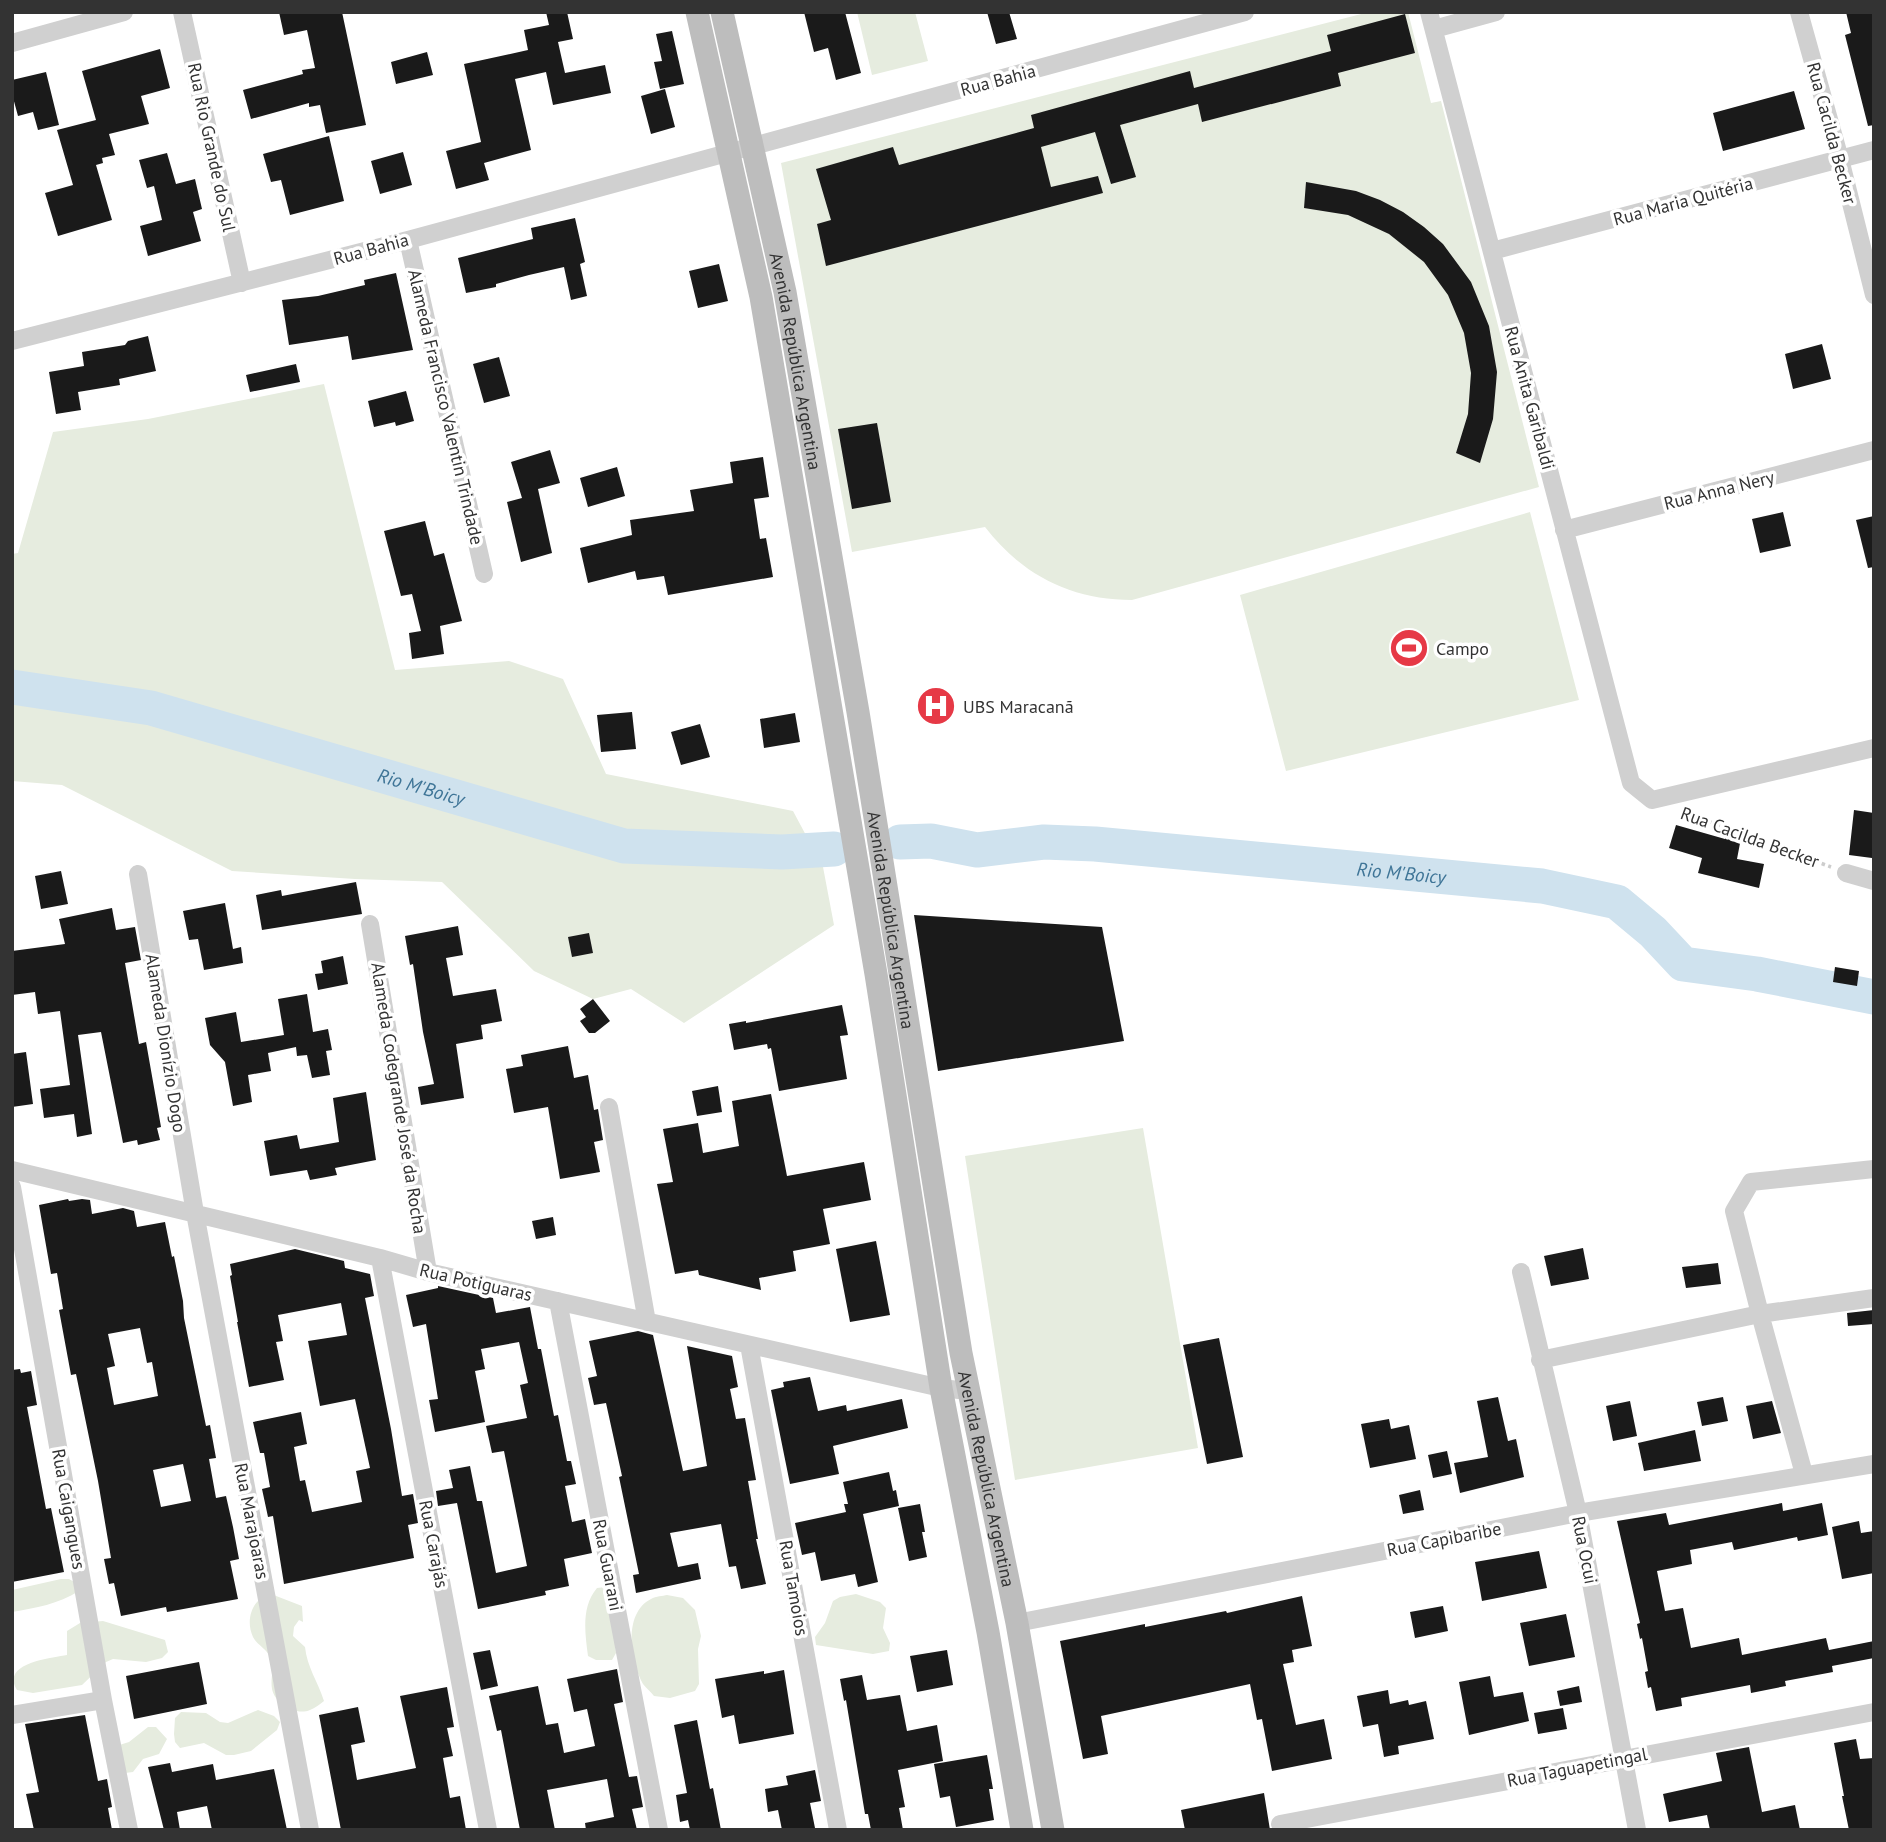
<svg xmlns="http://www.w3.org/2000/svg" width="1886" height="1842" font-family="'PT Sans',sans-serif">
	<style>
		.green { fill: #e6ecdf }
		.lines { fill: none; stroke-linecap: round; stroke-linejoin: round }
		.river { stroke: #cfe2ee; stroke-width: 35 }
		.building { fill: #1a1a1a; fill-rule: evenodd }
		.path { stroke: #cdcdcd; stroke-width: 3.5; stroke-dasharray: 3.5 3.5; stroke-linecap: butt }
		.minor { stroke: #d0d0d0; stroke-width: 18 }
		.secondary { stroke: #bdbdbd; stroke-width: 23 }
		.labels { text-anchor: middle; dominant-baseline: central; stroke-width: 7; stroke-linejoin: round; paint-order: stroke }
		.street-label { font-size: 18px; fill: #333; stroke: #fff }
		.poi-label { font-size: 18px; fill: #333; stroke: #fff; text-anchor: start }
		.water-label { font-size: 19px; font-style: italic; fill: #3f7597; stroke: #fff }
	</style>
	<rect width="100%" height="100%" fill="#fff"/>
	<!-- green -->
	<path class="green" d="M857 12H915L928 61 872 75Z
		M1369 12H1408L1431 103 1441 101 1539 487 1132 600C1071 600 1022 575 985 527L852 552 781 163Z
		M324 384 395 670 509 661 563 679 606 774 793 811 823 867 834 925 684 1023 631 989 593 999 534 971 442 882 355 879 232 871 62 785 12 781V554L18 553 53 432 148 419Z
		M1530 512 1579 700 1286 771 1240 595Z
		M1143 1128 1198 1448 1015 1480 965 1156Z
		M61 1579H69L76 1583 79 1591C58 1604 36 1608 12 1612V1590Z
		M606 1587 610 1596 616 1653 612 1660H596L588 1656C585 1633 581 1607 597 1588Z
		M271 1594 302 1606 303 1622 299 1620 294 1627 293 1636 305 1647C307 1667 318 1682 324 1701 320 1704 315 1708 310 1710 296 1716 275 1704 272 1689 270 1678 275 1669 270 1657 267 1649 257 1645 253 1637 245 1620 252 1598 271 1594Z
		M856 1594 880 1602 886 1608 883 1628 890 1643 889 1651 873 1654 816 1645 815 1637 825 1623 833 1601 840 1597Z
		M667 1595 683 1598 695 1610 701 1636 698 1649 699 1684 695 1691 670 1698 654 1696C651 1692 646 1688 643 1684 630 1661 623 1613 651 1599 656 1596 663 1596 667 1595Z
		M103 1621 165 1640 168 1652 162 1658 146 1662 113 1659 106 1662 82 1685 33 1693 17 1690C0 1663 51 1658 67 1655V1631L80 1623Z
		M258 1710 274 1716 280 1722 277 1730 251 1751 234 1755H226L204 1743 180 1748 175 1742 174 1734 175 1718 181 1712 206 1713 220 1722 228 1723Z
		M148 1727H156L167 1739 159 1754 143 1759 133 1772 117 1774 113 1747 129 1742Z"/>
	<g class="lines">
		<!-- river -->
		<g class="river">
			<path id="s1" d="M12 687 151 708 624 846 782 852 834 849"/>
			<path id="s2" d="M900 842 931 841 977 850 1044 842 1095 844 1542 886 1617 902 1653 932 1683 964 1757 974 1874 997"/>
		</g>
	</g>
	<!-- building -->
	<path class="building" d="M279 12H342L366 125 326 133 320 105 309 107V103L251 119 243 90 303 74 302 70 315 68 307 30 284 35Z
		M546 12H567L573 39 558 42 565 73 605 65 611 93 553 105 546 72 515 79 531 150 484 163 489 180 456 189 446 151 481 142 464 64 528 50 524 30 549 25Z
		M804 12H845L861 73 836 80 828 48 814 52Z
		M987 12H1009L1017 39 996 44Z
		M1846 12H1874V125L1868 126 1845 35 1851 33Z
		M1405 14 1415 53 1338 73 1341 86 1202 122 1198 104 1120 125 1136 177 1111 184 1095 132 1041 147 1051 187 1098 176 1103 193 826 266 817 224 831 220 816 169 893 147 899 165 1034 128 1031 115 1190 71 1194 88 1331 51 1327 35Z
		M672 31 684 84 660 89 654 62 662 61 656 34Z
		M160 49 170 88 141 96 149 124 109 134 115 155 102 158 103 163 96 165 112 220 58 236 45 193 73 185 57 130 96 120 82 71Z
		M427 52 433 75 396 84 391 62Z
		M46 72 59 125 38 130 33 112 18 116 12 94V80Z
		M665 89 675 127 651 134 641 96Z
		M1794 91 1805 129 1723 151 1713 113Z
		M329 136 344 201 290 215 281 180 271 182 263 154Z
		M403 152 412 185 380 194 371 161Z
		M167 153 176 184 195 179 202 209 193 212 201 241 148 256 140 226 162 220 154 186 147 188 139 160Z
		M1306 182 1356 191 1380 200 1403 212 1424 227 1443 244 1471 282 1489 326 1497 372 1493 419 1480 463 1456 453 1468 414 1471 373 1464 333 1448 295 1424 262 1389 234 1348 215 1304 208Z
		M575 218 585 262 580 264 587 296 571 300 564 267 529 275 496 284V287L466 293 458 258 533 239 531 228Z
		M719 264 728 301 698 308 689 271Z
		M396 273 413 350 352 360 348 336 289 345 282 300 318 296 365 285 364 280Z
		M148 336 156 371 119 379 120 385 78 392 81 410 56 414 49 372 84 366 82 352 125 345 128 341Z
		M1822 344 1831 379 1793 389 1785 354Z
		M499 357 510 396 484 403 473 364Z
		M296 364 300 382 250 392 246 375Z
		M406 391 414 421 396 426 395 422 374 427 368 401Z
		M877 423 891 502 852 509 838 429Z
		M550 450 560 483 538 489 552 553 521 562 507 502 522 498 511 462Z
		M763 457 769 497 754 499 760 539 766 538 773 577 668 595 664 576 637 580 635 571 588 583 580 548 632 535 630 520 694 511 690 490 733 483 730 462Z
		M617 467 625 496 588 507 580 478Z
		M1783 512 1791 546 1760 553 1752 519Z
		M1874 516V567L1868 568 1856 520Z
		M425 521 434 556 444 553 462 621 440 626 444 654 412 659 409 633 421 631 412 594 401 596 384 531Z
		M632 712 636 749 601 752 597 715Z
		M795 713 800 742 764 748 760 719Z
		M700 724 710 757 681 765 671 732Z
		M1854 810 1874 813 1872 858 1849 855Z
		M1676 825 1725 839 1726 835 1741 838 1737 859 1764 864 1759 888 1698 873 1702 858 1669 848Z
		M61 871 68 904 41 909 35 876Z
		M356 882 362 914 262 930 256 895 281 890 282 896Z
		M225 903 233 949 241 947 243 963 204 970 198 939 189 940 183 911Z
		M112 908 116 930 135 927 141 960 125 963 139 1044 146 1042 161 1127 157 1128 160 1140 138 1145 137 1140 123 1143 101 1032 78 1035 92 1134 77 1137 74 1114 44 1118 40 1089 70 1085 60 1011 38 1014 35 992 12 995V951L65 944 59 919Z
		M914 915 1102 927 1124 1041 938 1071Z
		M458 926 463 955 446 958 453 996 496 989 502 1021 481 1025 483 1039 456 1044 464 1098 421 1105 418 1087 434 1084 423 1032 413 964 410 965 405 936Z
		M589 933 593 953 572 957 568 937Z
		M343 956 348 984 318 990 315 974 323 973 321 961Z
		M1835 967 1859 971 1857 986 1833 982Z
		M307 994 313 1032 328 1029 332 1050 326 1051 330 1075 312 1078 307 1055 297 1056 296 1047 268 1053 271 1071 248 1075 252 1102 233 1106 225 1062 210 1045 205 1018 236 1012 241 1042 284 1035 278 999Z
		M593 999 610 1021 595 1033H589L580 1021 586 1017 580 1009Z
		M842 1005 848 1035 840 1036 847 1079 779 1091 771 1048 768 1049 767 1044 734 1050 729 1024 746 1021V1023Z
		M568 1046 574 1078 588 1075 594 1110 598 1109 603 1140 594 1142 600 1172 560 1179 548 1107 514 1113 506 1069 523 1066 521 1055Z
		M26 1052 33 1104 12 1107V1054Z
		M718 1086 722 1112 697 1116 692 1091Z
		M366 1092 376 1160 335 1168 337 1175 310 1180 307 1170 270 1176 264 1141 297 1135 300 1149 339 1142 333 1098Z
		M771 1094 787 1176 864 1162 871 1200 823 1209 830 1244 793 1251 796 1271 759 1278 761 1290 699 1275 698 1270 675 1274 657 1184 673 1182 663 1129 698 1123 703 1153 739 1146 732 1101Z
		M68 1199 69 1201 82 1199 90 1200 92 1214 123 1208 134 1211 137 1227 165 1222 172 1257 174 1256 183 1301 184 1318 206 1426 210 1425 216 1458 209 1459 216 1498 226 1496 233 1527 239 1559 230 1561 238 1599 167 1612 166 1607 121 1616 114 1583 109 1584 104 1559 111 1558 98 1481 76 1374 71 1375 59 1310 63 1309 57 1273 51 1274 39 1205ZM140 1328 147 1363 152 1362 158 1396 114 1405 107 1368 115 1366 108 1334ZM183 1464 191 1501 161 1507 153 1470Z
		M553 1217 556 1235 536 1239 532 1221Z
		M876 1241 890 1315 850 1322 836 1249Z
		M1583 1248 1589 1279 1551 1286 1544 1256Z
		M295 1249 344 1261 345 1268 370 1274 374 1296 365 1298 391 1429 402 1496 413 1494 418 1523 408 1525 414 1558 284 1584 273 1516 268 1517 262 1489 270 1487 264 1453H260L253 1422 301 1412 307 1444 294 1447 300 1481 305 1480 312 1512 362 1502 356 1471 370 1468 355 1399 320 1406 308 1341 347 1335 341 1303 278 1315 283 1341 276 1342 284 1380 249 1387 237 1322H238L230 1276 232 1275 230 1264Z
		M1718 1263 1721 1284 1686 1288 1682 1267Z
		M438 1286 493 1298 496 1313 530 1307 538 1349H541L554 1416 558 1415 567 1461H571L576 1484 565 1486 572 1522 585 1519 592 1553 564 1559 569 1586 545 1591 546 1595 478 1609 457 1503 438 1506 436 1491 453 1488 449 1470 470 1466 477 1501H482L496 1573 527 1566 504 1451 492 1453 486 1426 527 1418 520 1385 528 1383 519 1342 481 1349 485 1369 475 1371 485 1422 435 1432 429 1400 438 1399 426 1324 413 1327 406 1295 438 1288Z
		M1874 1310V1324L1848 1326 1847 1313Z
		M638 1331 653 1335 683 1471 707 1466 687 1346 732 1356 738 1387 730 1389 736 1419 745 1418 756 1480 748 1481 758 1539H756L766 1584 741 1589 736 1566 729 1567 721 1524 670 1533 678 1567 698 1563 701 1579 636 1593 633 1575 639 1574 619 1477 622 1476 606 1403 594 1405 588 1378 597 1376 589 1341Z
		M1219 1338 1243 1457 1207 1464 1183 1345Z
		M20 1369 21 1373 31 1371 37 1405 27 1407 46 1509 51 1508 64 1572 12 1582V1370Z
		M810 1377 818 1411 846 1405 847 1411 902 1399 908 1428 833 1446 839 1474 790 1484 771 1390 784 1387 783 1382Z
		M1498 1397 1508 1441 1516 1439 1524 1477 1460 1493 1454 1463 1488 1457 1477 1401Z
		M1723 1397 1728 1421 1702 1426 1697 1402Z
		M1630 1401 1637 1436 1613 1441 1606 1406Z
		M1772 1401 1781 1433 1753 1439 1746 1406Z
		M1389 1419 1391 1429 1409 1425 1416 1459 1370 1468 1361 1424Z
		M1695 1430 1701 1461 1644 1471 1638 1443Z
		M1447 1451 1452 1474 1433 1478 1428 1455Z
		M889 1472 893 1491 896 1490 899 1506 863 1514 878 1582 858 1587 855 1574 821 1581 815 1552 802 1555 795 1523 846 1512 844 1504H848L843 1482Z
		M1420 1490 1424 1510 1403 1514 1399 1495Z
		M1782 1503 1783 1511 1822 1503 1828 1535 1798 1541 1797 1537 1734 1550 1732 1542 1690 1550 1692 1564 1657 1571 1665 1611 1683 1608 1691 1648 1739 1638 1742 1655 1826 1638 1829 1650 1874 1641V1658L1832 1666 1833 1672 1785 1681 1786 1686 1751 1693 1750 1685 1681 1698 1682 1706 1656 1711 1651 1687 1648 1688 1645 1672 1648 1671 1642 1638 1640 1639 1637 1624 1640 1623 1617 1521 1666 1513 1669 1525Z
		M920 1504 925 1532H922L927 1557 909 1561 898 1508Z
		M1859 1521 1861 1533 1874 1531V1573L1842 1579 1832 1527Z
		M1539 1551 1547 1588 1482 1601 1475 1562Z
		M1302 1596 1312 1646 1292 1650 1294 1662 1283 1664 1296 1725 1324 1719 1332 1759 1272 1771 1262 1719 1257 1720 1250 1684 1101 1716 1108 1754 1083 1759 1060 1641 1145 1624V1627L1226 1611 1227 1613Z
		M1443 1606 1448 1631 1415 1638 1410 1612Z
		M1566 1614 1575 1657 1529 1666 1520 1623Z
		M490 1650 498 1686 481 1690 473 1653Z
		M947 1650 953 1685 917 1692 910 1656Z
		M199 1662 207 1704 134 1719 126 1676Z
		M617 1669 623 1702 614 1704 629 1777 637 1776 643 1807 632 1809 637 1830H586L585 1823 614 1817 607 1779 547 1790 555 1830H520L501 1730 497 1731 489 1696 538 1686 546 1725 558 1723 564 1753 595 1746 587 1709 574 1712 567 1679Z
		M784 1670 794 1734 739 1744 734 1715 722 1718 715 1679 764 1671V1674Z
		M862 1675 867 1700 900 1695 907 1731 937 1725 943 1761 898 1770 905 1807 899 1808 903 1830H871L868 1814H865L846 1700 844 1701 840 1679Z
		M1490 1676 1494 1697 1523 1692 1529 1721 1469 1735 1459 1682Z
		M1579 1686 1582 1702 1560 1706 1557 1691Z
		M447 1687 454 1727 447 1728 453 1756 443 1758 450 1798 460 1796 466 1830H341L319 1715 358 1707 365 1742 351 1745 357 1780 416 1768 400 1696Z
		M1388 1690 1390 1704 1408 1700 1409 1705 1426 1701 1434 1739 1398 1746 1399 1754 1384 1757 1378 1724 1363 1727 1357 1696Z
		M1563 1708 1567 1729 1538 1734 1534 1713Z
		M85 1715 98 1781 107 1779 112 1807 108 1808 112 1830H34L26 1794 39 1792 25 1724Z
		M697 1720 710 1789 713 1788 721 1830H690L688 1820 680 1822 676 1795 687 1793 674 1725Z
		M1856 1739 1860 1759 1874 1758V1830H1849L1842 1796H1844L1834 1743Z
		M1749 1747 1762 1812 1795 1805 1800 1830H1710L1707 1815 1669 1822 1663 1794 1722 1781 1716 1753Z
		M987 1755 993 1789H989L994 1820 956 1827 950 1796 940 1798 934 1764Z
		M170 1763 172 1772 213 1764 216 1780 274 1769 287 1830H212L207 1806 177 1812 180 1830H164L148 1767Z
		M815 1770 821 1801 810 1803 815 1828 782 1830 778 1810 768 1812 765 1789 788 1785 786 1776Z
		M1264 1793 1270 1830H1185L1181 1810Z"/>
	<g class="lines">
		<!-- path -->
		<path class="path" d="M1684 812 1831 867"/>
		<!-- minor -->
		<path class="minor" d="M182 12 242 283
			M1429 12 1631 783 1652 800 1874 748
			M1799 12 1840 159 1874 295
			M1434 29 1496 12
			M12 43 124 12
			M408 240 484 574
			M1492 251 1874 150
			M12 341 408 240 1245 12
			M1564 530 1874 450
			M1846 873 1874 881
			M138 874 195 1213 310 1830
			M370 924 428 1272
			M609 1107 647 1322
			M12 1170 380 1258 428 1272 941 1388 968 1391
			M12 1187 103 1700 129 1830
			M380 1258 488 1830
			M1521 1272 1578 1513 1637 1830
			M558 1301 659 1830
			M749 1345 838 1830
			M1540 1360 1760 1314 1874 1298
			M1804 1474 1760 1314 1734 1211 1751 1182 1874 1169
			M1017 1623 1578 1513 1874 1464
			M12 1715 103 1700
			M1280 1824 1874 1712"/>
		<!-- secondary -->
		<g class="secondary">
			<path d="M697 12 761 297 876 974 941 1388 988 1632 1022 1830"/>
			<path id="s3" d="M722 12 785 292 858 712 961 1353 1017 1623 1053 1830"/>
		</g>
	</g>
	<!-- icons -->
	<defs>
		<g id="stadium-disc" transform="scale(2.0125)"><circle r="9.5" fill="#e63946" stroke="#fff"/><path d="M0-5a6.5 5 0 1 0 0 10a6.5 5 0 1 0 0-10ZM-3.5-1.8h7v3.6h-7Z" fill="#fff"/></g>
		<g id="hospital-disc" transform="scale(2.0125)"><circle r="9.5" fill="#e63946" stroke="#fff"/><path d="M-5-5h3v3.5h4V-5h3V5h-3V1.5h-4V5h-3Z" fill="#fff"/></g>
	</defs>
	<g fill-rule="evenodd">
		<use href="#stadium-disc" x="1409" y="648"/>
		<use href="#hospital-disc" x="936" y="706"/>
	</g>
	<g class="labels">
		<!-- street labels -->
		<g class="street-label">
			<text transform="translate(998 80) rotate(-15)">Rua Bahia</text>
			<text transform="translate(1832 133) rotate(75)">Rua Cacilda Becker</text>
			<text transform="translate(212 147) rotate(78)">Rua Rio Grande do Sul</text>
			<text transform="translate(1683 201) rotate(-15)">Rua Maria Quitéria</text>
			<text transform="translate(371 249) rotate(-15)">Rua Bahia</text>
			<text stroke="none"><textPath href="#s3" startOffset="357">Avenida República Argentina</textPath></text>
			<text transform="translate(1530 398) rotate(75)">Rua Anita Garibaldi</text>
			<text transform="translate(446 407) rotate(77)">Alameda Francisco Valentin Trindade</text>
			<text transform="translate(1719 490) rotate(-14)">Rua Anna Nery</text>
			<text transform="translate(1750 837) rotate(20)">Rua Cacilda Becker</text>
			<text stroke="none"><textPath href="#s3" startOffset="924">Avenida República Argentina</textPath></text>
			<text transform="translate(166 1043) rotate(81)">Alameda Dionízio Dogo</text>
			<text transform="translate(399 1098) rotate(81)">Alameda Codegrande José da Rocha</text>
			<text transform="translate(476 1282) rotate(13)">Rua Potiguaras</text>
			<text stroke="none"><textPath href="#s3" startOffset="1491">Avenida República Argentina</textPath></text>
			<text transform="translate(69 1509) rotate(80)">Rua Caigangues</text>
			<text transform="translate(252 1521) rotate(79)">Rua Marajoaras</text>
			<text transform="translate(1444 1539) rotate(-11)">Rua Capibaribe</text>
			<text transform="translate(434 1544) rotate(79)">Rua Carajás</text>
			<text transform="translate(1585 1550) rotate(79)">Rua Ocui</text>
			<text transform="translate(608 1565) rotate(79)">Rua Guarani</text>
			<text transform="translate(794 1588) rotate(80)">Rua Tamoios</text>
			<text transform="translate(1577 1767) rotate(-11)">Rua Taguapetingal</text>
		</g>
		<!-- poi labels -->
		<g class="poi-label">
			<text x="1436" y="648">Campo</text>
			<text x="963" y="706">UBS Maracanã</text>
		</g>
		<!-- water labels -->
		<g class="water-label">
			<text stroke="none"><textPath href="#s1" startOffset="422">Rio M'Boicy</textPath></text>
			<text stroke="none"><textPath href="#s2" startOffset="504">Rio M'Boicy</textPath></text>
		</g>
	</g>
	<!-- border -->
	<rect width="1886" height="1842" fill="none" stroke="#333333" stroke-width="28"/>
</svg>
